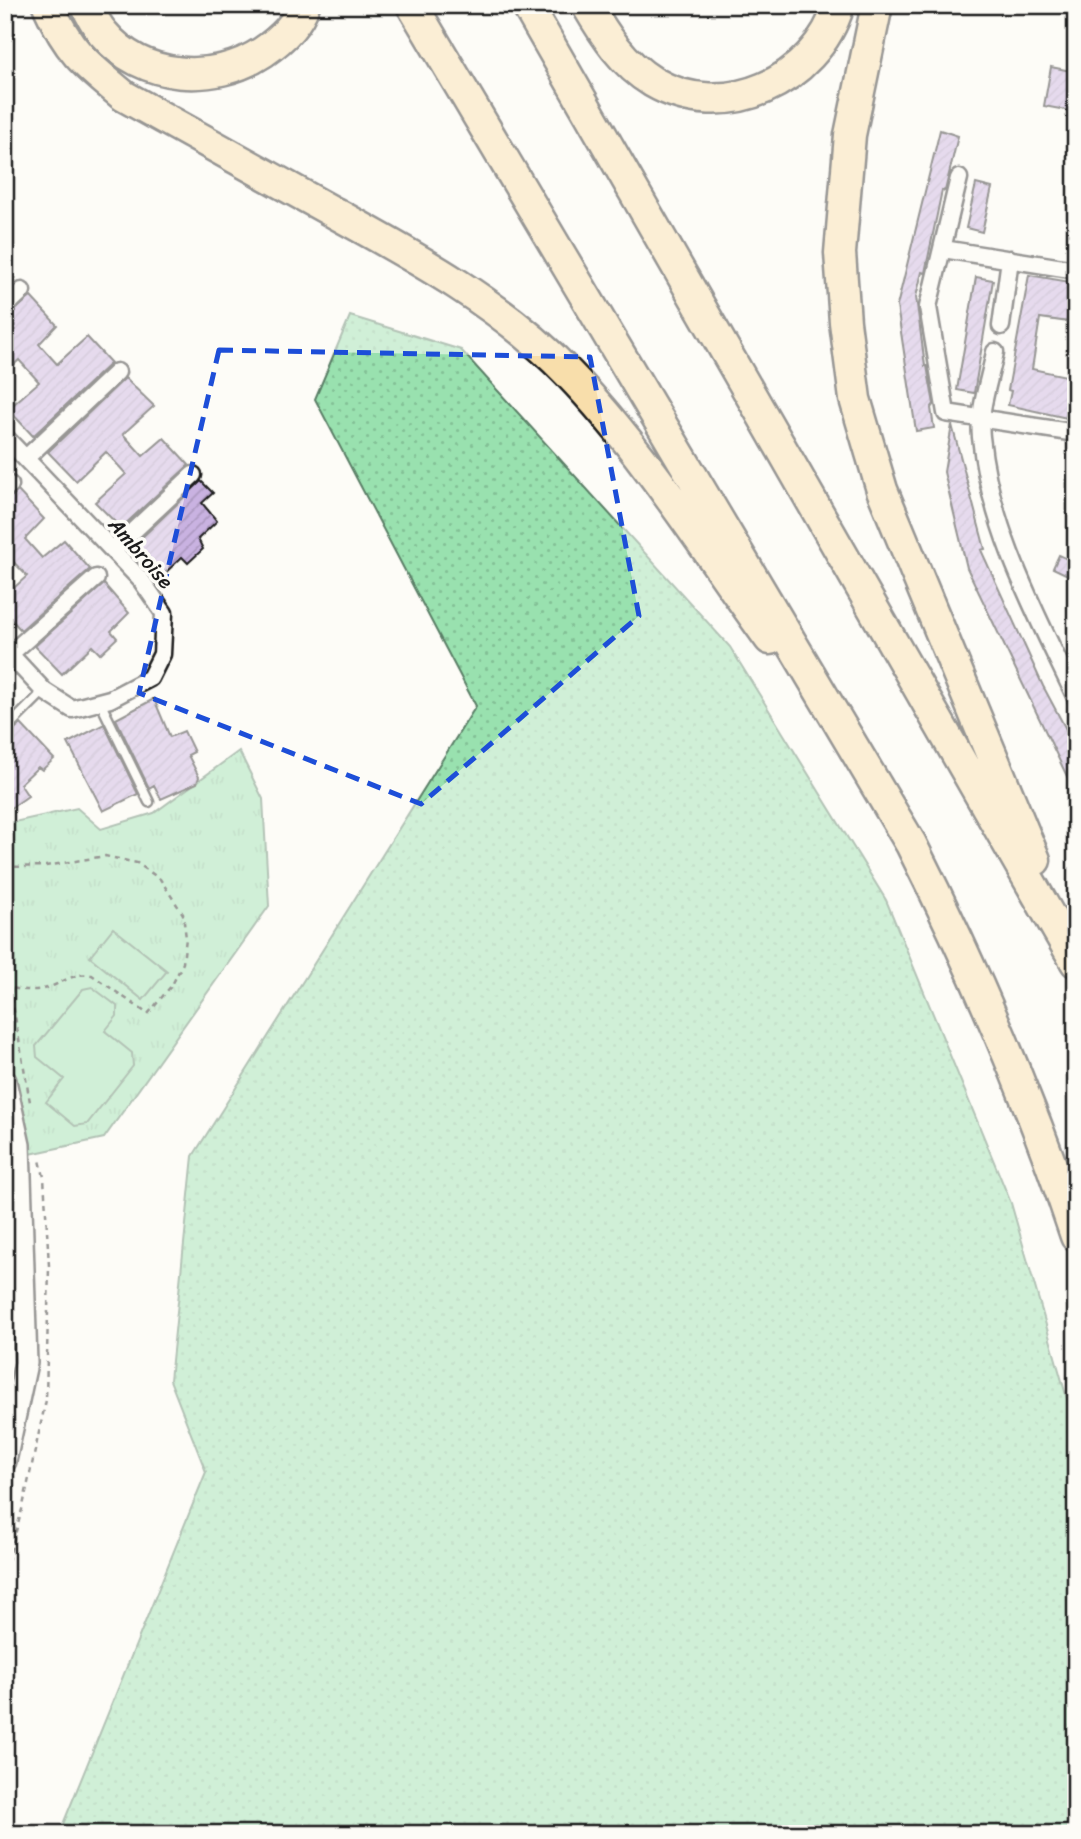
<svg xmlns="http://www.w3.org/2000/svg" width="1081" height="1839" font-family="Sriracha,sans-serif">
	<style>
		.grass { fill: url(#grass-dots); stroke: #5a7e66; stroke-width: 2 }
		.park { fill: url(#park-tufts); stroke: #5a7e66; stroke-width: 2 }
		.pitch { fill: #99e1af; stroke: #5a7e66; stroke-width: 2 }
		.building { fill: url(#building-hatch); stroke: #1c1c1c; stroke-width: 2 }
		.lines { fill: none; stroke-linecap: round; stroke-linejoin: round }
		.service-casing { stroke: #1c1c1c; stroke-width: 13 }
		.minor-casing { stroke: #1c1c1c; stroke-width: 21 }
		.tertiary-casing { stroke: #1c1c1c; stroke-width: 26 }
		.motorway-casing { stroke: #1c1c1c; stroke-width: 35 }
		.path { stroke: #1c1c1c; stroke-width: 2.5; stroke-dasharray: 5 5; stroke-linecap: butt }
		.service { stroke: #fdfcf7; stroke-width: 8 }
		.minor { stroke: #fdfcf7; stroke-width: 16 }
		.tertiary { stroke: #fdfcf7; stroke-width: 21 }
		.motorway { stroke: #f8deab; stroke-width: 30 }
		.marked { fill: none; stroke: #1d4ed8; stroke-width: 5; stroke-dasharray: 14 9; stroke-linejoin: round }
		.labels { text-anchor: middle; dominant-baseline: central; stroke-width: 7; stroke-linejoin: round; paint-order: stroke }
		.street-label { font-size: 21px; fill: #1c1c1c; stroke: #fdfcf7 }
	</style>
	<defs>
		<pattern id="grass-dots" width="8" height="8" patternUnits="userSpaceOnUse" patternTransform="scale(1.75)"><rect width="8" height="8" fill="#99e1af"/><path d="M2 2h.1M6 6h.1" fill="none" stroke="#83c096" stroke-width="1.8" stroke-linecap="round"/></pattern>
		<pattern id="park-tufts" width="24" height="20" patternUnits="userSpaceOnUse" patternTransform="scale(1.75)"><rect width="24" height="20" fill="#99e1af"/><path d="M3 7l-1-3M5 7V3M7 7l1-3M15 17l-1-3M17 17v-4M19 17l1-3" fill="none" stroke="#83c096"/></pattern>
		<pattern id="building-hatch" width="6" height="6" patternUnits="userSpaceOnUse" patternTransform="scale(1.75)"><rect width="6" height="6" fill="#c9b2e1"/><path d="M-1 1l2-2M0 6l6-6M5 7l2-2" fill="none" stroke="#ac98c0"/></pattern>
	</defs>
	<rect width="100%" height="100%" fill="#fdfcf7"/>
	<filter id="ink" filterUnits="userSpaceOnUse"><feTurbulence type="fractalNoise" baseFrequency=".0143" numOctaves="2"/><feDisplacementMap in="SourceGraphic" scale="14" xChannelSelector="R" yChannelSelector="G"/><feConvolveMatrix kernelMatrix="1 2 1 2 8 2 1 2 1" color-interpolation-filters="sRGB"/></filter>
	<g filter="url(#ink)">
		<!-- grass -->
		<path class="grass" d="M350 316 461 350 730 647 886 900 1011 1203 1076 1430V1834H59L206 1472 170 1380 193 1156 476 706 315 399Z"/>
		<!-- park -->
		<path class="park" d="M239 751 263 799 269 906 104 1138 30 1154 5 1037V824L77 808 101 829 154 813Z"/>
		<!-- pitch -->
		<path class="pitch" d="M113 928 167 971 143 1000 90 957Z
			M92 987 117 1006V1016L105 1031 132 1053 133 1066 87 1124 75 1126 46 1102 64 1079 37 1057 36 1046 83 989Z"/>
		<!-- building -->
		<path class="building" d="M1051 67 1076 72V112L1044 106Z
			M940 130 958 136 945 191 942 190 925 273 922 272 916 297 925 366H927L934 404 931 408 934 428 916 431 897 306Z
			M976 184 992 188 982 232 966 228Z
			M1029 275 1076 283V323L1040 318 1032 369 1076 378V420L1008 405 1011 391 1008 390Z
			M976 277 993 280 974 393 957 390Z
			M31 297 57 325 39 344 57 364 87 337 111 363 33 436 8 409 39 382 19 360 5 373V317Z
			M125 378 154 406 123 434 143 456 164 438 189 465 121 528 95 502 126 474 106 452 76 481 48 452Z
			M952 425 985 549 981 550 1043 686 1076 748V795L967 568 944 472Z
			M201 481 213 493 202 503 217 521 198 539 203 549 188 563 182 557 164 574 134 545Z
			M18 491 44 519 25 539 42 558 64 540 90 569 21 630 5 613V596L27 576 5 553V502Z
			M1059 555 1076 563V579L1053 568Z
			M104 584 129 613 111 631 117 638 100 654 92 646 62 674 35 646Z
			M154 699 170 737 184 731 194 752 188 755 199 777 197 783 161 799 154 785 149 788 116 719Z
			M21 724 54 759 42 770 38 767 20 784 28 796 11 808 5 802V736Z
			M104 724 138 794 103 811 68 743Z"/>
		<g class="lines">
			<!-- service casing -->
			<g class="service-casing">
				<path id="service" d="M100 702 149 802
					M5 730 44 691"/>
			</g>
			<!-- minor casing -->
			<g class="minor-casing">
				<path id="minor" d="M959 178 928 307 946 413 1076 433
					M943 249 1076 270
					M5 307 22 291
					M1001 326 1010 259
					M995 352C990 379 978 410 981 437 990 530 1037 615 1076 698
					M5 437 141 580 164 613 162 654 150 678 110 699 72 709 44 691 5 649
					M26 458 117 372
					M5 489 10 485
					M113 550 193 475
					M10 654 96 578"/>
			</g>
			<!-- tertiary casing -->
			<g class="tertiary-casing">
				<path id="tertiary" d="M5 1081 19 1145 26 1363 5 1461"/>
			</g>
			<!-- motorway casing -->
			<g class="motorway-casing">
				<path id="motorway" d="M48 5C69 52 85 64 124 96 193 135 263 173 333 212 415 257 503 305 568 373 643 450 707 552 770 639
					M86 5C91 14 96 25 103 33 142 80 214 85 263 52 279 41 297 25 304 5
					M412 5 911 844C975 971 1031 1101 1076 1236
					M527 5 1076 962
					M587 5C604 34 623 64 653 82 725 124 815 82 839 5
					M877 5 850 135 840 253 845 322 855 399 882 490 1035 860"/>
			</g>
			<!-- path -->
			<path class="path" d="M5 867 46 866 105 856 137 863 160 879 183 914 186 938 183 963 172 985 148 1014 92 975C76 972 65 981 50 987 38 992 23 990 10 988L5 974
				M10 988 30 1102
				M5 1571 23 1506 46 1400 49 1266 44 1177 40 1160"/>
			<!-- service -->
			<use href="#service" class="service"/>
			<!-- minor -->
			<use href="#minor" class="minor"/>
			<!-- tertiary -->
			<use href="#tertiary" class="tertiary"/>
			<!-- motorway -->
			<use href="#motorway" class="motorway"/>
		</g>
	</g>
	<!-- marked area -->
	<path d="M0 0H1081V1839H0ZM219 350 590 357 639 616 421 804 139 693Z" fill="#fdfcf7" fill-opacity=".55" fill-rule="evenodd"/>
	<path class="marked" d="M219 350 590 357 639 616 421 804 139 693Z"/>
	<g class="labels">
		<!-- street labels -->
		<g class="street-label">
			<text transform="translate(141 553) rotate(49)">Ambroise</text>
		</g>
	</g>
	<!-- margin -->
	<rect width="1081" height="1839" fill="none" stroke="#fdfcf7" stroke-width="28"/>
	<rect x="14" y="14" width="1053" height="1811" fill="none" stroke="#1c1c1c" stroke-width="2.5" filter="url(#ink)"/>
</svg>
